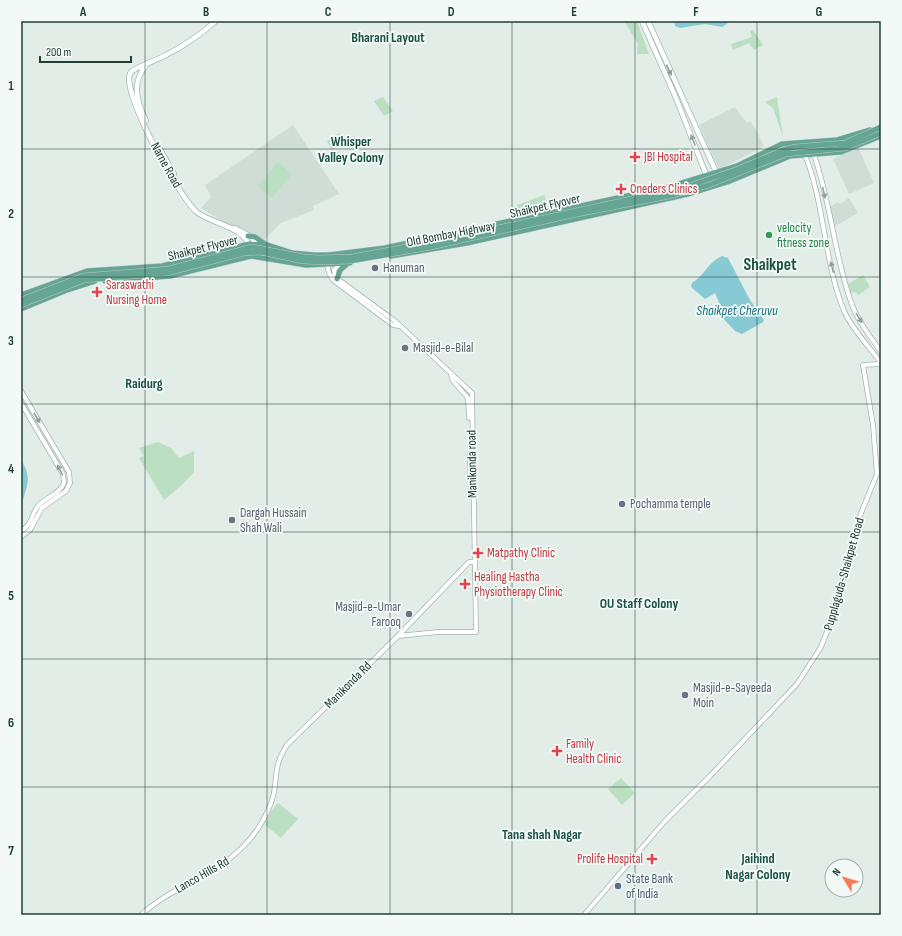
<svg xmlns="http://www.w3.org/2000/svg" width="902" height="936" font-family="'Sofia Sans Condensed',sans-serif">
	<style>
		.built { fill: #d0ddd7 }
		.green { fill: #badfc3 }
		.water { fill: #87cad5 }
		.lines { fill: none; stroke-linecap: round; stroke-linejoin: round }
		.tertiary-casing { stroke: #a4b5af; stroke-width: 5.5 }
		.secondary-casing { stroke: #9fb9b0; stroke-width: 6 }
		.primary-casing { stroke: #c1c9c7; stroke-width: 6 }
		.tertiary { stroke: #fff; stroke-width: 4 }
		.secondary { stroke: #fff; stroke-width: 4.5 }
		.primary { stroke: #64a593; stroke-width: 5 }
		.primary-bridge-casing { stroke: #c1c9c7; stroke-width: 6; stroke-linecap: butt }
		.primary-bridge { stroke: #64a593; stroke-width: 5 }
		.oneway { fill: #909f9b }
		.grid { fill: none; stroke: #213f37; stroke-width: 1; stroke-opacity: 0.55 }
		.health-dot { fill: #e0444e; stroke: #f3f9f6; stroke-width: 1.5 }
		.leisure-dot { fill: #2e9e5b; stroke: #f3f9f6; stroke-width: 1.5 }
		.worship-dot { fill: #6b7280; stroke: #f3f9f6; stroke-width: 1.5 }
		.service-dot { fill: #5c6f8a; stroke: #f3f9f6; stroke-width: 1.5 }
		.labels { text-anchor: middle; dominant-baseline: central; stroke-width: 3.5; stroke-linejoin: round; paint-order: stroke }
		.health-label { font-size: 13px; fill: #be3a42; stroke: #f3f9f6; text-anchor: start }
		.street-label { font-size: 13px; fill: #213f37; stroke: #f3f9f6 }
		.leisure-label { font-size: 13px; fill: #27864d; stroke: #f3f9f6; text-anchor: start }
		.worship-label { font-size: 13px; fill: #5b616d; stroke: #f3f9f6; text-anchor: start }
		.service-label { font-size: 13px; fill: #4e5e75; stroke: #f3f9f6; text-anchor: start }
		.neighbourhood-label { font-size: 14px; font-weight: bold; fill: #1b5344; stroke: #f3f9f6 }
		.water-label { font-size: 14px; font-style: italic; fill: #176f7f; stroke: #f3f9f6 }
		.district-label { font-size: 17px; font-weight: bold; fill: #1b5344; stroke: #f3f9f6 }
		.neatline { fill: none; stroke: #213f37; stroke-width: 1.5 }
		.grid-label { font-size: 13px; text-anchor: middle; font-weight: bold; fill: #213f37 }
	</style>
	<rect width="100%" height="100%" fill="#e2ede8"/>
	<!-- built -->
	<path class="built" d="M735 107 747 123 751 121 764 146 719 170 699 125Z
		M293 125 339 194 313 206 314 210 281 223 264 240 223 222 201 208 211 197 205 185Z
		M858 147 874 183 849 194 833 159Z
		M849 198 858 213 834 227 830 207 838 202 840 204Z"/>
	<!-- green -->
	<path class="green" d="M624 21H637L649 54H637L638 44Z
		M753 30 763 45 754 50 749 43 733 50 731 44 752 37 750 31Z
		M383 97 393 111 384 116 374 101Z
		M777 97 783 137 773 108 765 102Z
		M339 133 345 142 332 150 327 141Z
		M278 162 292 174 272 198 258 186Z
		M544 195 549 207 517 219 512 207Z
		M863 275 870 287 858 295 855 292 851 293 848 284Z
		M158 442 171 448 179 458 194 451V472L183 484 164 500 139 458 144 456 139 448Z
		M621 778 635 793 622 805 608 789Z
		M278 803 298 819 281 838 265 825 271 811Z"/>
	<!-- water -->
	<path class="water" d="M674 21H731L722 27 705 24 680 28 675 26Z
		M722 256 728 258 750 300 764 320 763 322 742 334 735 331 718 313 720 305 715 293 705 299 691 287 692 283C705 275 708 262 722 256Z
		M21 460C34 480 25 488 21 508Z"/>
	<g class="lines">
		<!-- tertiary casing -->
		<g class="tertiary-casing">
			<path id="tertiary" d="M805 155C825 204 824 265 845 313 853 330 870 348 881 363
				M814 155C831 203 834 254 851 302 857 320 870 336 881 352
				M340 264 334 270 335 277 395 321 472 393 476 632H438L398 636
				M327 265 329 273 333 280 393 325 399 326
				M451 375 453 381 468 398 469 418
				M21 391 69 472 70 483 66 491 42 508 30 530 21 537
				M21 403 63 474 64 483C60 494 46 497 38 506 31 515 32 525 21 531
				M470 454 471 495
				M141 915C179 880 229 874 259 827 264 819 270 807 273 797 278 775 273 767 287 745L398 636 469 562H475
				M584 915 665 821 711 775 797 684 821 647 832 619 861 513 877 474 873 425 863 365 881 364"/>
		</g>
		<!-- secondary casing -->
		<g class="secondary-casing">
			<path id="secondary" d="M216 21C201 34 184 46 166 55 159 59 134 68 131 72 118 88 181 201 198 213 214 224 239 226 249 244
				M642 21 676 98 707 177
				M648 21 717 174
				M146 65C131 84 137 102 146 121
				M160 149 174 174
				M234 228C242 232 255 236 256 246"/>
		</g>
		<!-- primary casing -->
		<g class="primary-casing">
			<path id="primary" d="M248 236 255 237 265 244
				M391 256 467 243 688 194 730 181 790 156 841 152 881 136
				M337 279 340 270 347 264
				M105 281 170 276 251 256 306 265 350 263
				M21 295 87 271 162 266 249 244 267 245 292 253 314 255H329L385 248 669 187 737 166 782 144 837 140 870 130
				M21 309 67 290 95 281"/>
		</g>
		<!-- tertiary -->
		<use href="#tertiary" class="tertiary"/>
		<!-- secondary -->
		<use href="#secondary" class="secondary"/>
		<!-- primary -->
		<use href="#primary" class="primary"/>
		<!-- primary-bridge casing -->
		<g class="primary-bridge-casing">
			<path id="primary-bridge" d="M21 300 83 276 169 269 252 247 304 257 319 258 352 257 433 242 686 187 738 169 783 150 795 147 845 143 881 127
				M21 305 84 280 167 273 244 253 261 252 303 261 325 262 350 261 431 247 572 215 669 196 709 185 786 154 845 148 881 133"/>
		</g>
		<!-- primary-bridge -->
		<use href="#primary-bridge" class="primary-bridge"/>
	</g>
	<!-- one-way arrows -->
	<defs><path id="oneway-solid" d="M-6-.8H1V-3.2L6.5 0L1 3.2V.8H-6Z"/></defs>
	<g class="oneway">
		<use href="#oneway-solid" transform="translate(669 70) rotate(65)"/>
		<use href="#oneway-solid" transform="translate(693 140) rotate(-111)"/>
		<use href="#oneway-solid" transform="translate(824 193) rotate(77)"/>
		<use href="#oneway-solid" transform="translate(832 267) rotate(-104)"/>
		<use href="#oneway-solid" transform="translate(859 318) rotate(59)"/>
		<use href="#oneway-solid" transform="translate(37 418) rotate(59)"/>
		<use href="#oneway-solid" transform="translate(60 470) rotate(-118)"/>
	</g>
	<!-- grid -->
	<path class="grid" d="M145 21V915M267 21V915M390 21V915M512 21V915M635 21V915M757 21V915M21 149H881M21 277H881M21 404H881M21 532H881M21 659H881M21 787H881"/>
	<!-- markers -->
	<g class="health-dot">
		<path d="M633 151h4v4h4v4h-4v4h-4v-4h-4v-4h4z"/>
		<path d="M619 183h4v4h4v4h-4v4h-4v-4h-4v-4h4z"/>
		<path d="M95 286h4v4h4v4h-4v4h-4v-4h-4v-4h4z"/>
		<path d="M476 547h4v4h4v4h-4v4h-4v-4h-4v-4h4z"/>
		<path d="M463 578h4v4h4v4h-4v4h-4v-4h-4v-4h4z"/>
		<path d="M555 745h4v4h4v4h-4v4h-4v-4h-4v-4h4z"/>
		<path d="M650 853h4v4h4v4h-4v4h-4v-4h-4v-4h4z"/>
	</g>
	<circle class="leisure-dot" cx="769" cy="235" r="4"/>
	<g class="worship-dot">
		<circle cx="375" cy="268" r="4"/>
		<circle cx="405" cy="348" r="4"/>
		<circle cx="622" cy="504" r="4"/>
		<circle cx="232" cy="520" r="4"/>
		<circle cx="409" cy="614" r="4"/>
		<circle cx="685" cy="695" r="4"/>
	</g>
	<circle class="service-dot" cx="618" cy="886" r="4"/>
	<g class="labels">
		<!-- health labels -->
		<g class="health-label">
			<text x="644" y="157">JBI Hospital</text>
			<text x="630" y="189">Oneders Clinics</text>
			<text x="106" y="285">Saraswathi<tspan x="106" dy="15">Nursing Home</tspan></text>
			<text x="487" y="553">Matpathy Clinic</text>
			<text x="474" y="577">Healing Hastha<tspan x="474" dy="15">Physiotherapy Clinic</tspan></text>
			<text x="566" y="744">Family<tspan x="566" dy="15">Health Clinic</tspan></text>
			<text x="643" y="859" text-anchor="end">Prolife Hospital</text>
		</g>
		<!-- street labels -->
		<g class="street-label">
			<text transform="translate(166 165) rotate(61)">Narne Road</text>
			<text transform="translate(545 206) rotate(-13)">Shaikpet Flyover</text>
			<text transform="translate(451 234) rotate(-11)">Old Bombay Highway</text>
			<text transform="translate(203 248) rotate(-14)">Shaikpet Flyover</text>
			<text transform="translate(472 464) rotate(-91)">Manikonda road</text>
			<text transform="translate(844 574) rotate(-74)">Pupplaguda-Shaikpet Road</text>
			<text transform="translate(348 685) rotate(-45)">Manikonda Rd</text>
			<text transform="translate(202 875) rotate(-30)">Lanco Hills Rd</text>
		</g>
		<!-- leisure labels -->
		<g class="leisure-label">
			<text x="777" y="228">velocity<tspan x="777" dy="15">fitness zone</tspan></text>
		</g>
		<!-- worship labels -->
		<g class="worship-label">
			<text x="383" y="268">Hanuman</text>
			<text x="413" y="348">Masjid-e-Bilal</text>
			<text x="630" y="504">Pochamma temple</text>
			<text x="240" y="513">Dargah Hussain<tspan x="240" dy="15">Shah Wali</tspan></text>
			<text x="401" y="607" text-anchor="end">Masjid-e-Umar<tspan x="401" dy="15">Farooq</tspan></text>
			<text x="693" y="688">Masjid-e-Sayeeda<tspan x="693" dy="15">Moin</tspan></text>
		</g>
		<!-- service labels -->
		<g class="service-label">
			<text x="626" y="879">State Bank<tspan x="626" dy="15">of India</tspan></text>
		</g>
		<!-- neighbourhood labels -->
		<g class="neighbourhood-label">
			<text x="388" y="37">Bharani Layout</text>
			<text x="351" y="141">Whisper<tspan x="351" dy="16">Valley Colony</tspan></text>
			<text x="144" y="383">Raidurg</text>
			<text x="639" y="603">OU Staff Colony</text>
			<text x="542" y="834">Tana shah Nagar</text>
			<text x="758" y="858">Jaihind<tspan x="758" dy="16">Nagar Colony</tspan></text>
		</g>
		<!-- water labels -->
		<g class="water-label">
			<text x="737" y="310">Shaikpet Cheruvu</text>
		</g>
		<!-- district labels -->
		<g class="district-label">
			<text x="770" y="265">Shaikpet</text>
		</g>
	</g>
	<!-- border -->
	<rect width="902" height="936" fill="none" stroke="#f3f9f6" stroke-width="44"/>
	<!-- north arrow -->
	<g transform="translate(844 878) rotate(308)"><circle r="19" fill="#f3f9f6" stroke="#9fafaa"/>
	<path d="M0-3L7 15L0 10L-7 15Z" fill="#fa7a53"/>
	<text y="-6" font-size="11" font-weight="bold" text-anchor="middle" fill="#213f37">N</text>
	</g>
	<!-- scale -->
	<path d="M40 56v6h91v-6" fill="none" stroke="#213f37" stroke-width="2"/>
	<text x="46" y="56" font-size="12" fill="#213f37" stroke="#f3f9f6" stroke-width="3" paint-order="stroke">200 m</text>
	<rect x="22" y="22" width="858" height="892" class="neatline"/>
	<g class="grid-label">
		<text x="83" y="16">A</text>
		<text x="206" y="16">B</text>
		<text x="328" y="16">C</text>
		<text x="451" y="16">D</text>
		<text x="574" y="16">E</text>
		<text x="696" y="16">F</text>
		<text x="819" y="16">G</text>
		<text x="11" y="90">1</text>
		<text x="11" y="218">2</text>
		<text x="11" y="345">3</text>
		<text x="11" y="473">4</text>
		<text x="11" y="600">5</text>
		<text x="11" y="727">6</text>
		<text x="11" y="855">7</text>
	</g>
</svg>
